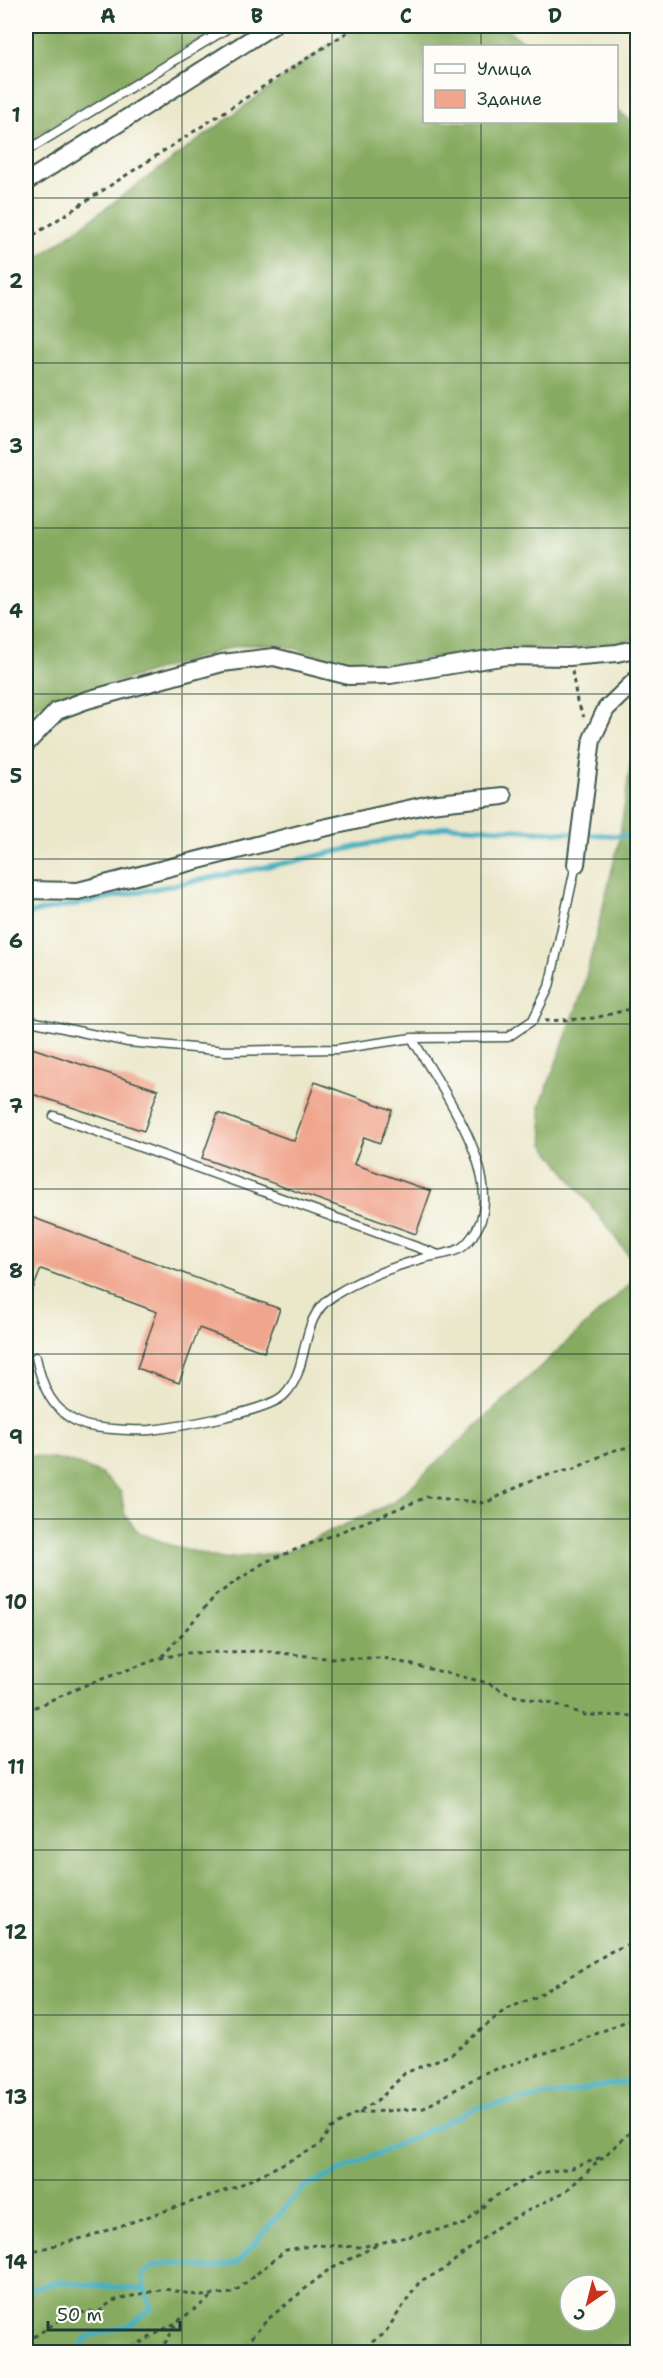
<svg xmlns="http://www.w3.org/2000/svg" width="663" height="2378" font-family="'Shantell Sans',sans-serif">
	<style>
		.forest { fill: #86ab61; stroke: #52744a; stroke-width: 1.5; fill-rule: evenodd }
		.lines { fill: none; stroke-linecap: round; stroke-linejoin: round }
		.stream { stroke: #43afc1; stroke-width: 5 }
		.building { fill: #f0a68e }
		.service-casing { stroke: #3e564a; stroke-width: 11 }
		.minor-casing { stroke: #3e564a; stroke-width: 20 }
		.path { stroke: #3e564a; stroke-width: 3; stroke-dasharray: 4.5 4.5; stroke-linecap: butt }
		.service { stroke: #fff; stroke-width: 8 }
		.minor { stroke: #fff; stroke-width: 16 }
		.grid { fill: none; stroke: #1f3d34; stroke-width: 1.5; stroke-opacity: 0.55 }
		.neatline { fill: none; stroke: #1f3d34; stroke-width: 2 }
		.grid-label { font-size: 20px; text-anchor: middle; font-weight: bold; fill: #1f3d34 }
	</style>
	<rect width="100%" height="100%" fill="#fdfcf7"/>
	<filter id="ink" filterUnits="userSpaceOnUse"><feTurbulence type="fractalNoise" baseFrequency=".0167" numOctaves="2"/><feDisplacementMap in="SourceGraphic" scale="12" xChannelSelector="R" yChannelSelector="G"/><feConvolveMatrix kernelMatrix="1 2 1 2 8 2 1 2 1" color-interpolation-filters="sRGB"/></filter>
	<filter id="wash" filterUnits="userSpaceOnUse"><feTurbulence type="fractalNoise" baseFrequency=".008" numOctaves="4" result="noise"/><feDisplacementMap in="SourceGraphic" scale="24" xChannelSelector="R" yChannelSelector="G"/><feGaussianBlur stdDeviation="1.35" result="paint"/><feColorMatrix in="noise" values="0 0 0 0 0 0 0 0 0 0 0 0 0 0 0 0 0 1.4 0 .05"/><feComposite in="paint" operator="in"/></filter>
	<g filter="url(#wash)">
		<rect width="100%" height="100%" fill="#ebe7ca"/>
		<!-- forest -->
		<path class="forest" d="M26 26H223L26 142Z
			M354 26H501L530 46H424V122H616L617 110 637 125V639L570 649 500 648 392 664 335 660 285 646 260 644 236 646 35 707 26 714V267Z
			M637 722V2352H26V1455L73 1462 103 1475 121 1492 125 1515 138 1532 170 1545 222 1559 286 1552 394 1502 631 1283 633 1261 544 1144 540 1106 582 993 619 841ZM570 2285H606V2321H570Z"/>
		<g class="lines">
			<!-- stream -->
			<path class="stream" d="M26 914 295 861 448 826 638 837
				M26 2291 57 2282 145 2290 143 2275 152 2267 169 2263 213 2268 238 2262 303 2188 476 2108 627 2082 638 2076
				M79 2352 85 2338 132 2324 151 2308 145 2290"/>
		</g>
		<g id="blocks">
			<!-- building -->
			<path class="building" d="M26 1046 158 1090 144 1131 26 1092Z
				M315 1082 392 1110 380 1143 364 1137 354 1164 431 1191 416 1234 202 1158 218 1113 294 1141Z
				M26 1215 280 1309 264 1352 199 1328 179 1383 137 1368 157 1312 41 1269 26 1306Z"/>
		</g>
	</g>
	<g filter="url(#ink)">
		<use href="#blocks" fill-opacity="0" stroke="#3e564a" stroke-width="1.5"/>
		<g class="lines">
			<!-- service casing -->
			<g class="service-casing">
				<path id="service" d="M26 151 231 26
					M26 1020 128 1042 226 1051 337 1049 412 1038 508 1037 533 1020 549 987 576 864
					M54 1116 436 1254
					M36 1357C42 1387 52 1412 82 1424 94 1429 137 1431 150 1430 177 1427 267 1412 284 1395 312 1367 297 1319 333 1296 361 1278 392 1267 424 1258 435 1255 450 1254 459 1249 468 1245 478 1229 481 1220 498 1164 439 1085 412 1038"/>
			</g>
			<!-- minor casing -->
			<g class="minor-casing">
				<path id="minor" d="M26 182 272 26
					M26 744 57 711 87 700 222 663 274 657 349 676 390 675 507 656 569 657 617 653 638 648
					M576 864 592 739 606 709 638 678
					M26 890 78 891 319 829 430 804 503 796"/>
			</g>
			<!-- path -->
			<path class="path" d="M26 240 357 26
				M572 671 577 701 584 717
				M545 1021 595 1018 638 1007
				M162 1657 216 1595 265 1562 427 1497 485 1503 536 1478 574 1469 611 1451 638 1445
				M26 1711 88 1684 161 1658 186 1653 264 1651 326 1658H384L488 1683 510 1695 552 1703 585 1715 638 1716
				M359 2113 424 2108 482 2074 572 2044 638 2016
				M26 2253 90 2236 236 2187 319 2146 330 2129 381 2098 405 2073 452 2054 506 2009 536 1997 610 1952 638 1940
				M26 2342 69 2314 100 2311 112 2301 145 2293 165 2289 201 2296 233 2293 286 2250 315 2245 361 2247 465 2224 492 2198 539 2173 572 2168 602 2157
				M124 2352 177 2322
				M160 2352 178 2321 213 2296
				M239 2352 268 2319 327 2271 377 2245
				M357 2352 384 2334 420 2281 440 2272 500 2225 566 2191 638 2125"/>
			<!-- service -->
			<use href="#service" class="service"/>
			<!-- minor -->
			<use href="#minor" class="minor"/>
		</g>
	</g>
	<!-- grid -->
	<path class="grid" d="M182 26V2352M332 26V2352M481 26V46M481 122V2352M26 198H638M26 363H638M26 528H638M26 694H638M26 859H638M26 1024H638M26 1189H638M26 1354H638M26 1519H638M26 1684H638M26 1850H638M26 2015H638M26 2180H638"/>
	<!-- margin -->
	<rect width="663" height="2378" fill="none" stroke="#fdfcf7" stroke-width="66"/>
	<!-- legend -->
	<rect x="423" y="45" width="195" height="78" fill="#fdfcf7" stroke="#a4b0a9" stroke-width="1.5"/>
	<rect x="435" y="64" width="30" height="9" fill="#ffffff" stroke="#a4b0a9" stroke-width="1.5"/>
	<text x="477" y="75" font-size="18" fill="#1f3d34">Улица</text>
	<rect x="435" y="90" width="30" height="18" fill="#f0a68e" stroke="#a4b0a9" stroke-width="1.5"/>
	<text x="477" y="105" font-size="18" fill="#1f3d34">Здание</text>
	<!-- north arrow -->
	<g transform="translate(588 2303) rotate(215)"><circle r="28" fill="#fdfcf7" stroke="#a4b0a9" stroke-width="1.5"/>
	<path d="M0-4.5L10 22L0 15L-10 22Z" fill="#c8321e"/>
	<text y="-9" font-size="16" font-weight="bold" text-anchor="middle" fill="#1f3d34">С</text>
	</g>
	<!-- scale -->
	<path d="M48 2321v9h132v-9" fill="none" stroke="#1f3d34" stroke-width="3"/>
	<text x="57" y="2321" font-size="18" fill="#1f3d34" stroke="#fdfcf7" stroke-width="4.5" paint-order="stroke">50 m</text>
	<rect x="33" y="33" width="597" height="2312" class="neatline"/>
	<g class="grid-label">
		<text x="108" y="23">A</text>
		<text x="257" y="23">B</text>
		<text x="406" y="23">C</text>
		<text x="555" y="23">D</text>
		<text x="16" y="122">1</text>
		<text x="16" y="288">2</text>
		<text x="16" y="453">3</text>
		<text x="16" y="618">4</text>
		<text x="16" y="783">5</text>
		<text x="16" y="948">6</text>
		<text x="16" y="1113">7</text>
		<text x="16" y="1278">8</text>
		<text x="16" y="1444">9</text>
		<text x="16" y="1609">10</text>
		<text x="16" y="1774">11</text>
		<text x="16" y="1939">12</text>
		<text x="16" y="2104">13</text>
		<text x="16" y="2269">14</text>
	</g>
</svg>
